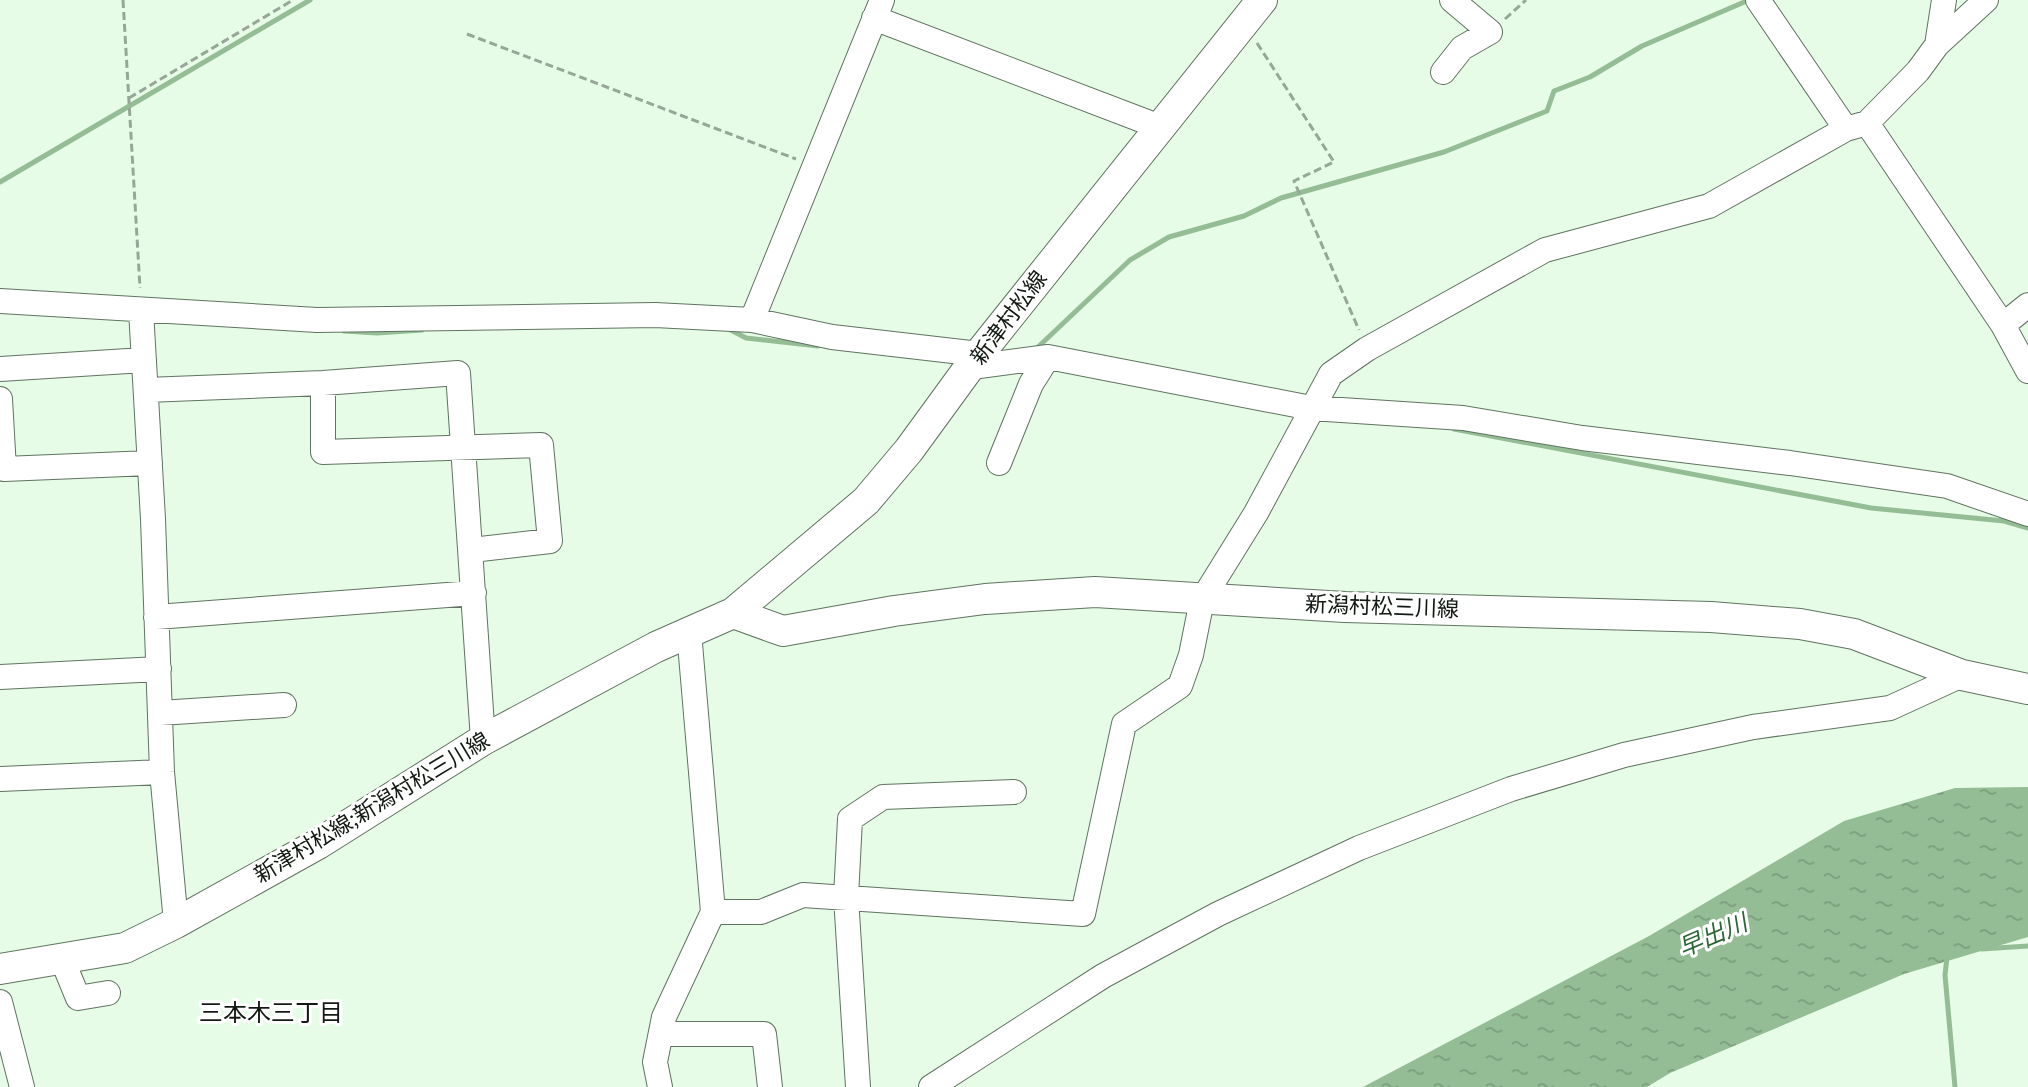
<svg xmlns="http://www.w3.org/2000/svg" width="2028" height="1087" font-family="'Varela Round','Noto Sans JP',sans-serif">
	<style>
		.water { fill: url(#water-ripples) }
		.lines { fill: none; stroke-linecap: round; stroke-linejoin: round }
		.stream { stroke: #94bd96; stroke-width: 5 }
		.minor-casing { stroke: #607361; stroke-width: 26 }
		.major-casing { stroke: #607361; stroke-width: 32 }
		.path { stroke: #96a797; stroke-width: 3; stroke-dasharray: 8 4; stroke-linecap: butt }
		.minor { stroke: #fff; stroke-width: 24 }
		.major { stroke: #fff; stroke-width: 30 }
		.labels { text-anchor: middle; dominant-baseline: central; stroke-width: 6; stroke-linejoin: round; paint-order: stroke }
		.street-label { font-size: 22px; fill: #111912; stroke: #fff }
		.water-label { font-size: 24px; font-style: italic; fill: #2b6633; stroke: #fff }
		.neighbourhood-label { font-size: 24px; fill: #111912; stroke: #fff }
	</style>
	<defs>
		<pattern id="water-ripples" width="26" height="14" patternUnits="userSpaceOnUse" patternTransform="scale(2)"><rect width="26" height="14" fill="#94bd96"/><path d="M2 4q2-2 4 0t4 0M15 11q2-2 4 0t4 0" fill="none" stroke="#7fa280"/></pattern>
	</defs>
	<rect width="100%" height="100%" fill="#e6fce6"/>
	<!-- water -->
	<path class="water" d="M2028 787V937L1904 974 1670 1073 1647 1087H1363L1649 936 1844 821 1955 788Z"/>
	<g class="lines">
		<!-- stream -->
		<path class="stream" d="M0 182 310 0
			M727 328 746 338 818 346
			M344 331 377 333 422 330
			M1037 348 1130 260 1169 237 1244 216 1281 198 1444 152 1547 111 1554 91 1590 77 1642 46 1749 0
			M1454 429 1871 508 2004 521 2028 528
			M1982 949 2028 946
			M1947 957 1945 975 1955 1087"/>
		<!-- minor casing -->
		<g class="minor-casing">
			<path id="minor" d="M1758 0 1846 129
				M874 18 1160 127
				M1937 45 1944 0
				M1443 72 1462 48 1490 32 1452 0
				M1867 123 2003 325 2028 371
				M0 301 317 320 655 315 752 320 832 337 979 354
				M141 310 153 519 162 772 176 923
				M752 320 882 0
				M2003 325 2028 305
				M972 367 1048 357 1311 408 1463 418 1582 438 1790 463 1947 486 2028 514
				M0 369 144 360
				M323 383V452L541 445 550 541 472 550
				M146 390 323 383 458 373 483 740
				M0 399 4 469 150 463
				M999 463 1031 384 1048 357
				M156 617 474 593
				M0 677 159 669
				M160 713 284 705
				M0 779 162 772
				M713 912H761L803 895 1083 914 1124 724 1180 686 1191 655 1202 600 1256 513 1331 374 1367 349 1545 250 1709 206 1846 129 1867 123 1918 71 1937 45 1986 0
				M62 959 78 998 108 993
				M0 1002 22 1087
				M661 1034H764L770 1087
				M660 1087 655 1062 664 1017 713 912 689 632
				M858 1087 846 897 850 819 883 797 1014 792
				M931 1087 1103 976 1218 914 1359 848 1511 789 1624 755 1753 727 1890 708 1962 675"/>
		</g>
		<!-- major casing -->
		<g class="major-casing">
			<path id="major" d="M733 613 783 631 894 611 985 599 1095 592 1345 607 1711 617 1800 624 1854 634 1962 675 2028 689
				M0 969 125 948 176 923 318 844 483 740 656 647 733 613 866 501 909 450 979 354 1262 0"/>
		</g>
		<!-- path -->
		<path class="path" d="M123 0 140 288
			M1505 19 1526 0
			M467 34 796 159
			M1257 43 1334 162 1294 181 1359 330
			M129 98 293 0"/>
		<!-- minor -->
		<use href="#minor" class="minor"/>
		<!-- major -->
		<use href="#major" class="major"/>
	</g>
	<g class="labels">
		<!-- street labels -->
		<g class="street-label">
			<text transform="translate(1009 318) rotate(-53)">新津村松線</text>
			<text transform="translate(1382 607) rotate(2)">新潟村松三川線</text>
			<text transform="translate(372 808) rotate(-31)">新津村松線;新潟村松三川線</text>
		</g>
		<!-- water labels -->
		<g class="water-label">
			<text transform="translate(1713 936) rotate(-23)">早出川</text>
		</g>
		<!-- neighbourhood labels -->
		<g class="neighbourhood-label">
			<text x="271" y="1013">三本木三丁目</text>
		</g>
	</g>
</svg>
